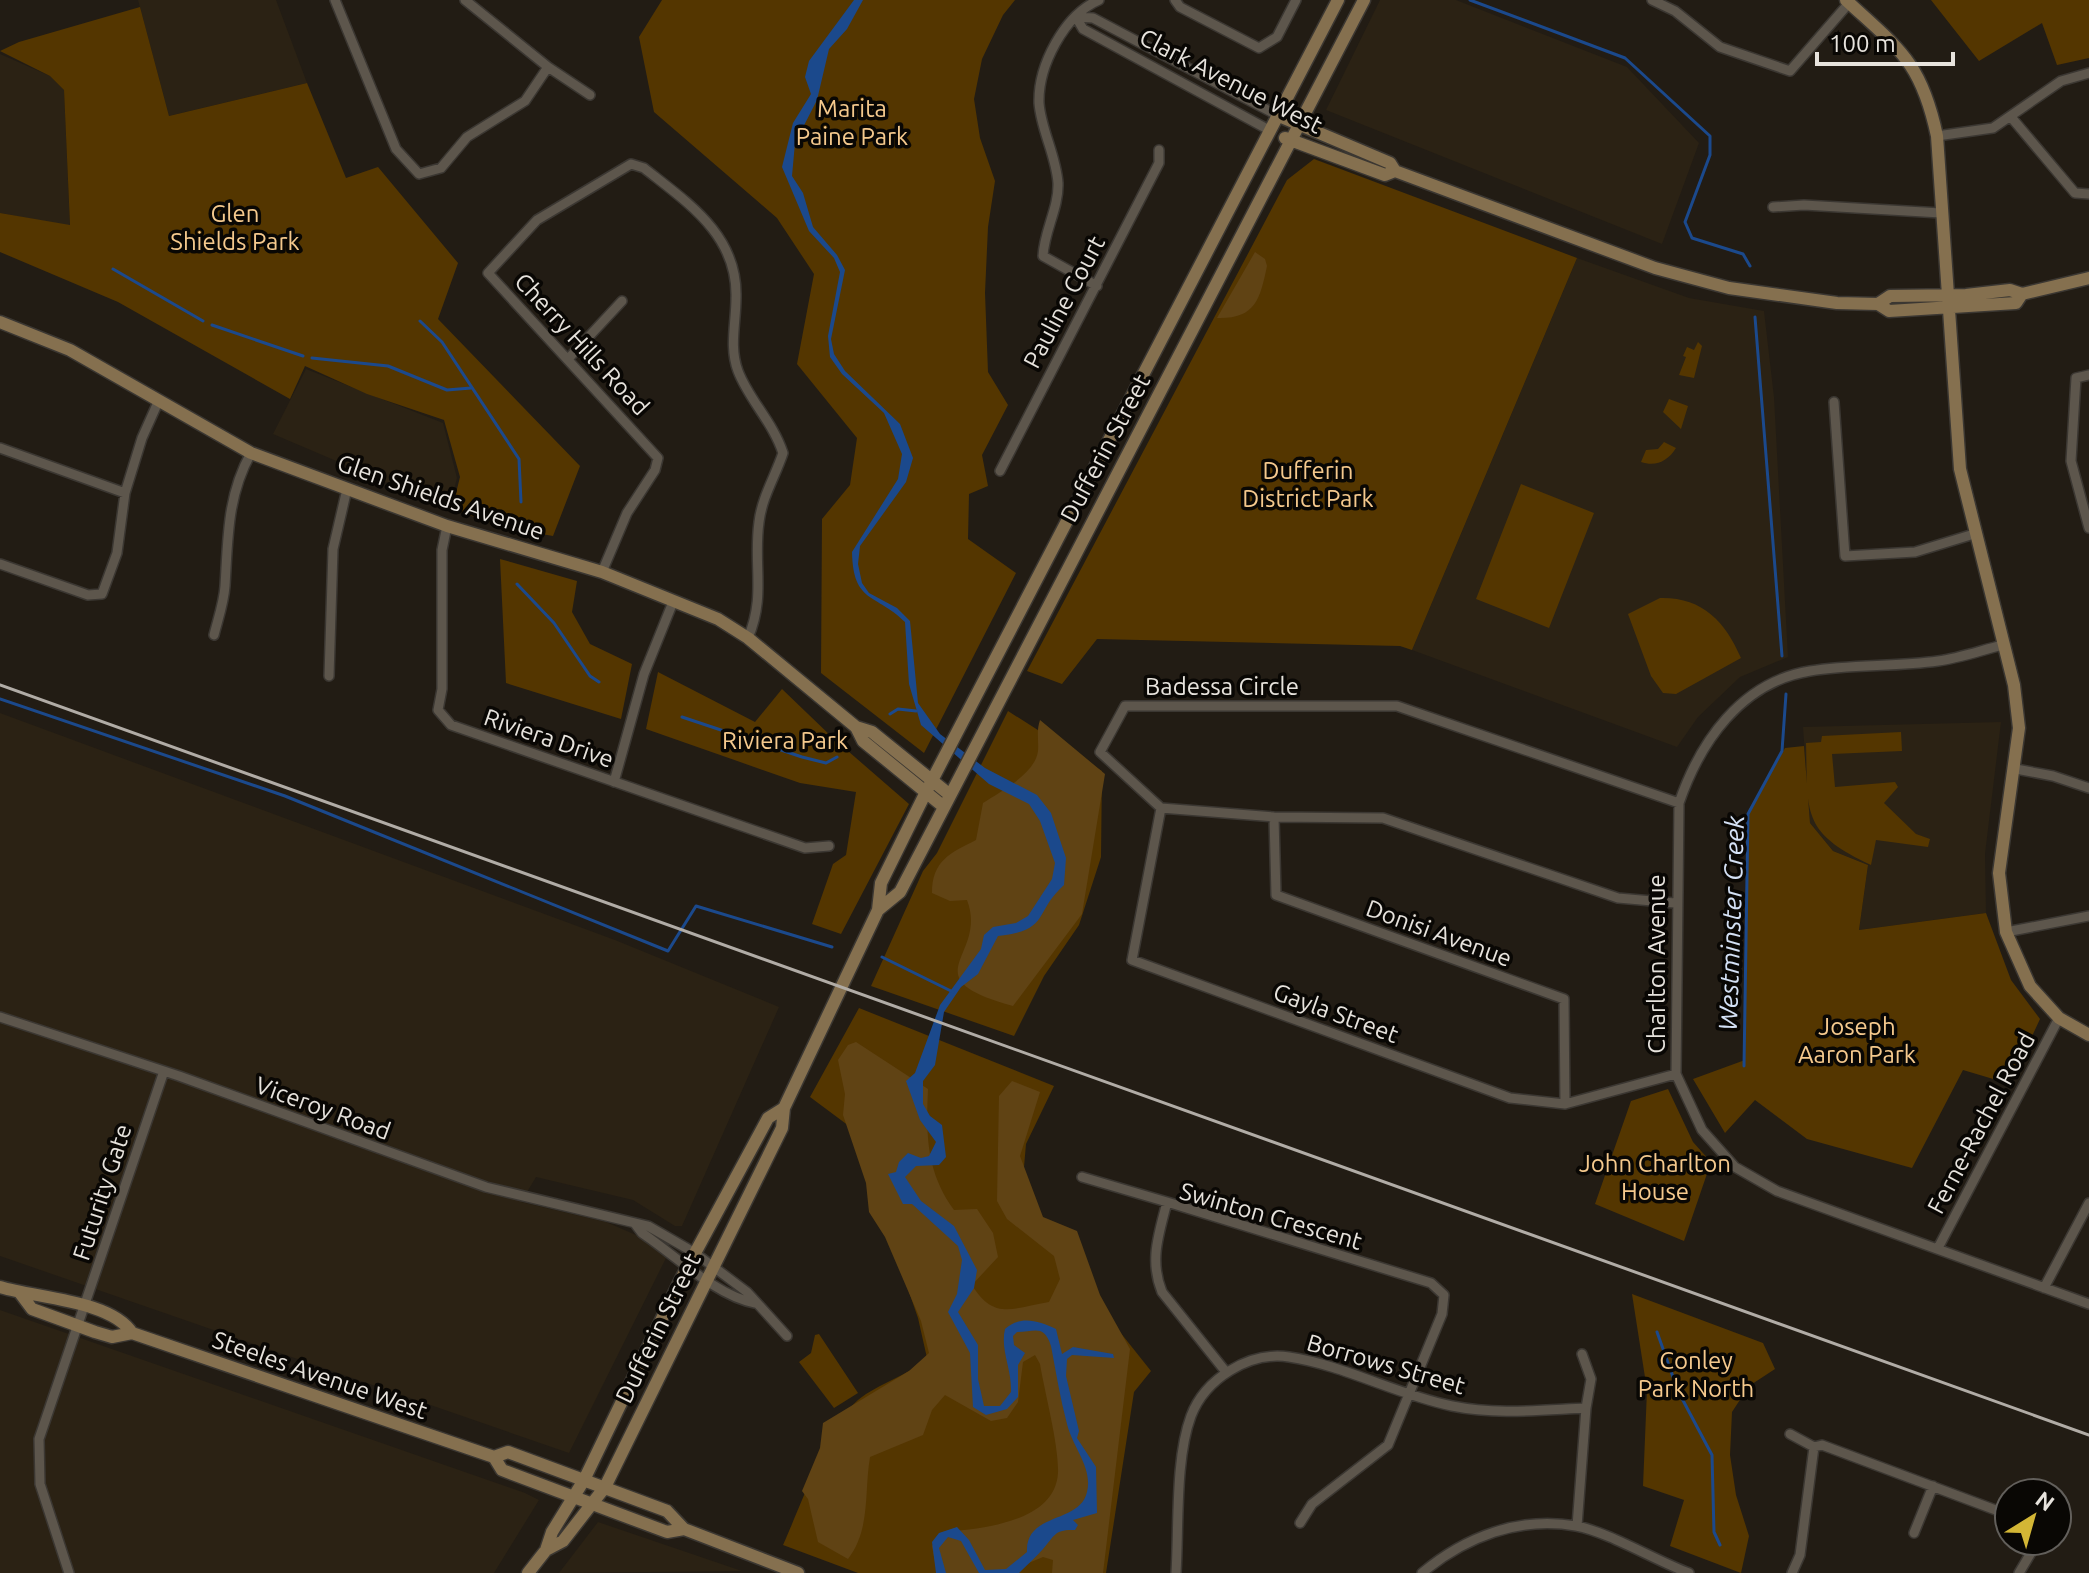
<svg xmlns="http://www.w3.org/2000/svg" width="2089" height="1573" font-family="Ubuntu,sans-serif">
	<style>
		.built { fill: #2b2214 }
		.green { fill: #543600 }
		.forest { fill: #604314 }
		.water { fill: #1b498c }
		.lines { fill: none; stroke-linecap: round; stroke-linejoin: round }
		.stream { stroke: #1b498c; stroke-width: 3 }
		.street-casing { stroke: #3b3732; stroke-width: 12 }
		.secondary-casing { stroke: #3b3732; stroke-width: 15 }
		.street { stroke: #5d564c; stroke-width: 9 }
		.secondary { stroke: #85704f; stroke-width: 12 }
		.rail { stroke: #b1aca6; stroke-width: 3 }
		.labels { text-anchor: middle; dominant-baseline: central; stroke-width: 7; stroke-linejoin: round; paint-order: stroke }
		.street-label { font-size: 24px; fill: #e7e3dd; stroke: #090704 }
		.park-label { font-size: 24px; fill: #f5c98d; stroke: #090704 }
		.water-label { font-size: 26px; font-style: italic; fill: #d4e1f5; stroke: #090704 }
	</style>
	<rect width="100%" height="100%" fill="#221c14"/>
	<!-- built -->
	<path class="built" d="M138 0H276L307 83 169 116Z
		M1380 0H1456L1627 67 1699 143 1662 244 1326 110Z
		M0 54 50 76 64 90 70 226 0 213Z
		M1577 258 1689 298 1764 311 1774 397 1788 657 1740 677 1698 717 1677 747 1412 650Z
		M306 369 443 423 457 478 449 509 273 434Z
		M0 713 615 940 779 1007 682 1226H675L633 1200 536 1177 521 1202 606 1222 643 1238 667 1256 569 1453 0 1256Z
		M2001 722 1985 854 1986 913 1859 930 1868 865 1833 851 1810 823 1803 727Z
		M0 1310 525 1493 539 1500 494 1573H0Z
		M598 1522 742 1571 559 1573Z"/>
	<!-- green -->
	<path class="green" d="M662 0H1015L1003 15 982 59 974 99 980 138 995 181 988 227 985 293 988 372 1008 405 982 455 988 486 969 494 968 539 1016 573 924 753 821 673 822 519 850 485 857 438 797 364 814 274 777 218 654 112 639 37Z
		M1931 0H2089V58L2057 65 2042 23 1979 61Z
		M140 7 169 116 307 83 346 178 378 167 458 263 438 319 580 466 553 536 503 527 452 509 460 477 444 420 367 394 305 366 290 399 118 302 0 252V213L70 225 64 90 50 76 0 51 19 42Z
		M1314 159 1577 258 1412 650 1400 646 1097 639 1062 684 1027 671 1287 180Z
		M1698 342 1702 346 1694 378 1679 375 1686 357 1683 356 1687 347 1694 350Z
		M1669 399 1688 406 1681 429 1663 412Z
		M1664 442 1676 448C1668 461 1656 467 1641 462L1646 450 1658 449Z
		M1521 484 1594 513 1549 628 1476 599Z
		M500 559 577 581 572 612 590 644 632 664 621 719 506 683Z
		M1660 598C1702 597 1725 621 1741 658L1676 694 1663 693 1651 676 1628 614Z
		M658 672 755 722 782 689 833 738 909 804 841 934 812 924 833 864 846 855 856 792 800 783 646 729Z
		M1008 711 1102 771 1101 857 1079 925 1044 976 1014 1036 871 986 923 871 937 853Z
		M1901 732 1902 751 1832 754 1835 787 1895 782 1898 787 1884 803 1916 834 1930 839 1928 847 1876 840 1871 865C1801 832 1808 814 1806 743L1821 742 1822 736Z
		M1804 746 1810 823 1833 851 1868 865 1859 930 1986 913 2011 980 2040 1019 2010 1084 1963 1070 1912 1168 1807 1139 1755 1100 1725 1133 1693 1079 1745 1060 1748 811 1785 748Z
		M859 1008 1054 1086 1026 1144 1022 1190 1100 1307 1151 1371 1134 1392 1106 1573H858L783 1545C799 1510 830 1423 858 1400 879 1383 906 1377 927 1358L918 1318 853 1129 810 1097Z
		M1668 1089 1693 1142 1711 1162 1684 1241 1595 1204 1631 1101Z
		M1632 1294 1763 1343 1775 1369 1749 1386 1732 1412 1730 1455 1736 1495 1749 1536 1741 1573 1670 1546 1684 1500 1643 1486 1647 1390Z
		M819 1334 858 1393 834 1408 799 1362 811 1353 815 1335Z"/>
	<!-- forest -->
	<path class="forest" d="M1255 252 1265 259 1267 266C1260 300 1255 319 1217 318Z
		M1040 720 1105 774 1082 914 1013 1006C908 977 989 957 967 900L950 901 932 893C932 861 950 853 976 840L983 803C1001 791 1035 774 1038 751 1039 740 1036 732 1040 720Z
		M856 1042 928 1089C926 1135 926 1171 954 1210L977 1209 993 1233 998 1257 972 1285C994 1321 1013 1308 1049 1302L1060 1279 1054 1256 1007 1219 997 1201 999 1096 1012 1081 1040 1092 1020 1156 1043 1217 1077 1231 1100 1295 1130 1349 1103 1573H1052L1053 1560 1043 1557 1005 1573H937L932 1546 942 1532C980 1529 1055 1523 1058 1473 1059 1445 1045 1394 1040 1364L1035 1355 1023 1362 1018 1402 1007 1418 991 1421 945 1395 932 1410 923 1435 870 1457C864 1492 871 1529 848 1559L818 1542 808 1499 802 1491 820 1448 823 1423 909 1371 929 1353 921 1321 885 1237 869 1212 866 1183 843 1115 845 1094 838 1060 848 1045Z"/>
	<!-- water -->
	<path class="water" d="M854 0H863L847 29 829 49 817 100 795 143 792 176 803 193 813 227 837 255 845 270 831 339 834 354 845 371 900 424 913 458 906 482 860 546 858 564 862 583 869 593 897 608 910 621 918 703 940 734 985 768 1037 795 1051 813 1066 858 1064 885C1033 913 1051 930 998 936L978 974 961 987 944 1012 935 1065 923 1081V1104L930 1116 942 1125 946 1157 939 1165 916 1166 905 1177 921 1201 954 1226 977 1270 974 1288 958 1312 978 1345V1379L984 1406H1000L1011 1392C1012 1369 1000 1350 1005 1329 1020 1315 1039 1321 1056 1329L1062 1354 1073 1347 1113 1354 1114 1358 1072 1355 1067 1359 1066 1376 1079 1431 1077 1438 1096 1467 1097 1513 1073 1520 1078 1525 1075 1530C1055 1529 1055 1535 1043 1549 1036 1557 1027 1565 1019 1573H979L961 1541 948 1537 939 1548 946 1573H936L932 1542 939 1533 957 1527 969 1540 985 1570 1006 1569 1027 1552C1025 1512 1080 1524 1087 1492 1093 1468 1073 1448 1067 1424 1060 1398 1056 1372 1051 1346 1044 1324 1035 1332 1017 1332L1013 1336 1014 1345 1025 1353 1018 1365V1397L1007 1409 986 1415 973 1407 970 1353 948 1312 957 1294 962 1260 958 1246 912 1204H903L888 1174 896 1172 899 1162 908 1153 921 1158 929 1156 936 1142 920 1120 906 1081 915 1073 940 1005 981 949 984 935 993 927 1016 923 1028 916 1052 879 1055 863 1040 821 1029 804 989 784 921 725 909 684 905 622C876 593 853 604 852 552L898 479 902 454 884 413 842 374 830 357 828 336 840 272 834 258 809 231 782 167 793 123 811 94 805 77 809 61Z"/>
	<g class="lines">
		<!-- stream -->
		<path class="stream" d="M1470 0 1625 58 1710 136V155L1685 222 1692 238 1743 254 1750 266
			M113 269 203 321
			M1755 317 1782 656
			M420 321 442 342 519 459 521 502
			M212 325 303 356
			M312 358 388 366 447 390 471 388
			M517 584 554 623 590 676 599 682
			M0 699 285 796 668 951 696 906 832 947
			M890 714 898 709 916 711
			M682 717 802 757 826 763 837 757
			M882 957 953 992
			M1744 1066 1748 814 1782 751 1786 694
			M1657 1332 1678 1391 1712 1455 1714 1532 1720 1545"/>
		<!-- street casing -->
		<g class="street-casing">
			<path id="street" d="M335 0 396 149 419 174 441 168 467 137 525 101 548 67 465 0
				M1175 0 1180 7 1259 48 1277 37 1296 0
				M1652 0 1675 11 1720 47 1790 71 1849 3
				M1076 17 1083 29 1271 131
				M1076 17 1093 18 1279 116
				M548 67 590 95
				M2011 117 2075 193 2089 194
				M1937 136 1993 128 2061 81 2089 73
				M1773 207 1804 205 1941 213
				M1097 286 1043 256C1044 231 1059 208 1058 183 1056 155 1041 130 1039 103 1038 66 1064 15 1099 0
				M568 359 622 301
				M2089 375 2076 378 2071 461 2089 528
				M1834 402 1845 556 1915 552 1974 534
				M0 448 125 493
				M1000 471 1159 163V150
				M447 526 442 550V689L438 710 451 725 805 848 829 846
				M0 564 88 595 102 594 117 553 125 493 142 438 159 400
				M602 572 627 513 655 470 658 458 488 273 537 220 631 164 644 168C688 203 738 235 736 298 736 323 729 347 738 371 749 400 773 422 783 453 775 477 762 497 759 522 753 565 766 596 748 638
				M214 635C218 619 224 602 225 586 228 538 227 496 251 453
				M2003 645C1982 650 1960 658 1938 661 1895 667 1852 664 1810 671 1741 682 1700 742 1679 803L1676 1074 1702 1130 1735 1167 1777 1191 2089 1304
				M329 676 333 549 347 489
				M2016 769 2053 776 2089 788
				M614 782 644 674 673 602
				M1161 808 1132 960 1510 1098 1565 1104 1676 1074
				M1274 817 1276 895 1564 999 1565 1104
				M1675 903 1618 898 1383 818 1274 817 1161 808 1100 752 1125 706H1397L1679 803
				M2006 932 2089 916
				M0 1017 179 1076 486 1187 648 1226 695 1253 747 1292 787 1336
				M1082 1177 1167 1202
				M636 1225 642 1233C675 1255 716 1296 755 1303
				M1938 1248 2059 1018
				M2044 1288 2089 1203
				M1582 1354 1591 1379 1586 1408
				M1226 1372 1162 1292C1149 1260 1159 1234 1167 1202L1431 1283 1444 1295 1442 1314 1388 1445 1312 1504 1300 1523
				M1790 1434 1814 1447
				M1914 1533 1933 1486
				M69 1573 40 1484 39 1439 164 1071
				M1176 1573C1179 1526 1175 1459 1191 1416 1205 1379 1249 1351 1289 1357 1344 1365 1397 1395 1452 1406 1496 1415 1541 1410 1586 1408L1577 1526
				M1422 1573C1465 1537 1519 1516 1576 1526 1609 1532 1656 1561 1689 1573
				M1792 1573 1800 1555 1814 1447 1822 1445 2009 1515
				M2019 1573 2038 1541"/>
		</g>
		<!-- secondary casing -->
		<g class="secondary-casing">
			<path id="secondary" d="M1846 0C1899 49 1921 61 1937 136L1960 469 2014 685 2019 728 1999 873 2006 932 2030 986 2059 1018 2089 1035
				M1279 116 1390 163 1395 171 1655 268 1729 288 1837 303 1878 304 1889 311 2016 303 2022 294
				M1285 138 1385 175 1395 171
				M1878 304 1890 296 1966 295 2010 290 2022 294 2089 278
				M0 322 70 350 251 453 447 526 602 572 718 619 748 638 856 727 872 732 950 795
				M856 727 863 741 944 807
				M878 910 900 892 1364 0
				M0 1287C35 1298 111 1300 132 1333L494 1457 508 1452 667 1511 684 1529 798 1573
				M20 1293 32 1309 95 1332 112 1337 132 1333
				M494 1457 502 1470 667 1532 684 1529
				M546 1550 563 1541 605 1487 782 1128 784 1108 878 910 881 883 926 792 1338 0
				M528 1573 546 1550 552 1532 584 1480 681 1279 768 1118 784 1108"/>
		</g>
		<!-- street -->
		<use href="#street" class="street"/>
		<!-- secondary -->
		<use href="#secondary" class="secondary"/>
		<!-- rail -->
		<path class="rail" d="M0 685 2089 1435"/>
	</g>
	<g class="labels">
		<!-- street labels -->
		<g class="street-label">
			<text transform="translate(1231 81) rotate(27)">Clark Avenue West</text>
			<text transform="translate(1064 302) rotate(-62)">Pauline Court</text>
			<text transform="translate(582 344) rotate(47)">Cherry Hills Road</text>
			<text transform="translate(1105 448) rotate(-62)">Dufferin Street</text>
			<text transform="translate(441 497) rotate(19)">Glen Shields Avenue</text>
			<text x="1222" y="686">Badessa Circle</text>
			<text transform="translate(549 738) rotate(19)">Riviera Drive</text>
			<text transform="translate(1439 933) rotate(20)">Donisi Avenue</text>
			<text transform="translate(1656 964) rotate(-90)">Charlton Avenue</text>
			<text transform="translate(1336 1013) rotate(20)">Gayla Street</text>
			<text transform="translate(323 1108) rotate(20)">Viceroy Road</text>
			<text transform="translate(1981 1123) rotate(-62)">Ferne-Rachel Road</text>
			<text transform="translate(102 1192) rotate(-72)">Futurity Gate</text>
			<text transform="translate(1271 1216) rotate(16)">Swinton Crescent</text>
			<text transform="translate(658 1328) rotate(-64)">Dufferin Street</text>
			<text transform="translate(1386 1364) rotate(16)">Borrows Street</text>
			<text transform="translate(320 1375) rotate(19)">Steeles Avenue West</text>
		</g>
		<!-- park labels -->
		<g class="park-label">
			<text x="852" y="108">Marita<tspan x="852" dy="28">Paine Park</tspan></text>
			<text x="235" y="213">Glen<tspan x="235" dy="28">Shields Park</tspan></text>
			<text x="1308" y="470">Dufferin<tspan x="1308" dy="28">District Park</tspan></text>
			<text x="785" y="740">Riviera Park</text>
			<text x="1857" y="1026">Joseph<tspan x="1857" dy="28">Aaron Park</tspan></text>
			<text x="1655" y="1163">John Charlton<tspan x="1655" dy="28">House</tspan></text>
			<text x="1696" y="1360">Conley<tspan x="1696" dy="28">Park North</tspan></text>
		</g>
		<!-- water labels -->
		<g class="water-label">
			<text transform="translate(1731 923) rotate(-88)">Westminster Creek</text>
		</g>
	</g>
	<!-- north arrow -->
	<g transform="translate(2033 1517) rotate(37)"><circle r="38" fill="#090704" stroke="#625f5b" stroke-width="2"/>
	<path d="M0-6L14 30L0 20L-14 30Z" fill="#d3b635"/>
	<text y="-12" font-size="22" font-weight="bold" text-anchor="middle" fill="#e7e3dd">N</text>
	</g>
	<!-- scale -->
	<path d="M1817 52v12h136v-12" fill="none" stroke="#e7e3dd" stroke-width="4"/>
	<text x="1829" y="52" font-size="24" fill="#e7e3dd" stroke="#090704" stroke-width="6" paint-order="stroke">100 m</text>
</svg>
